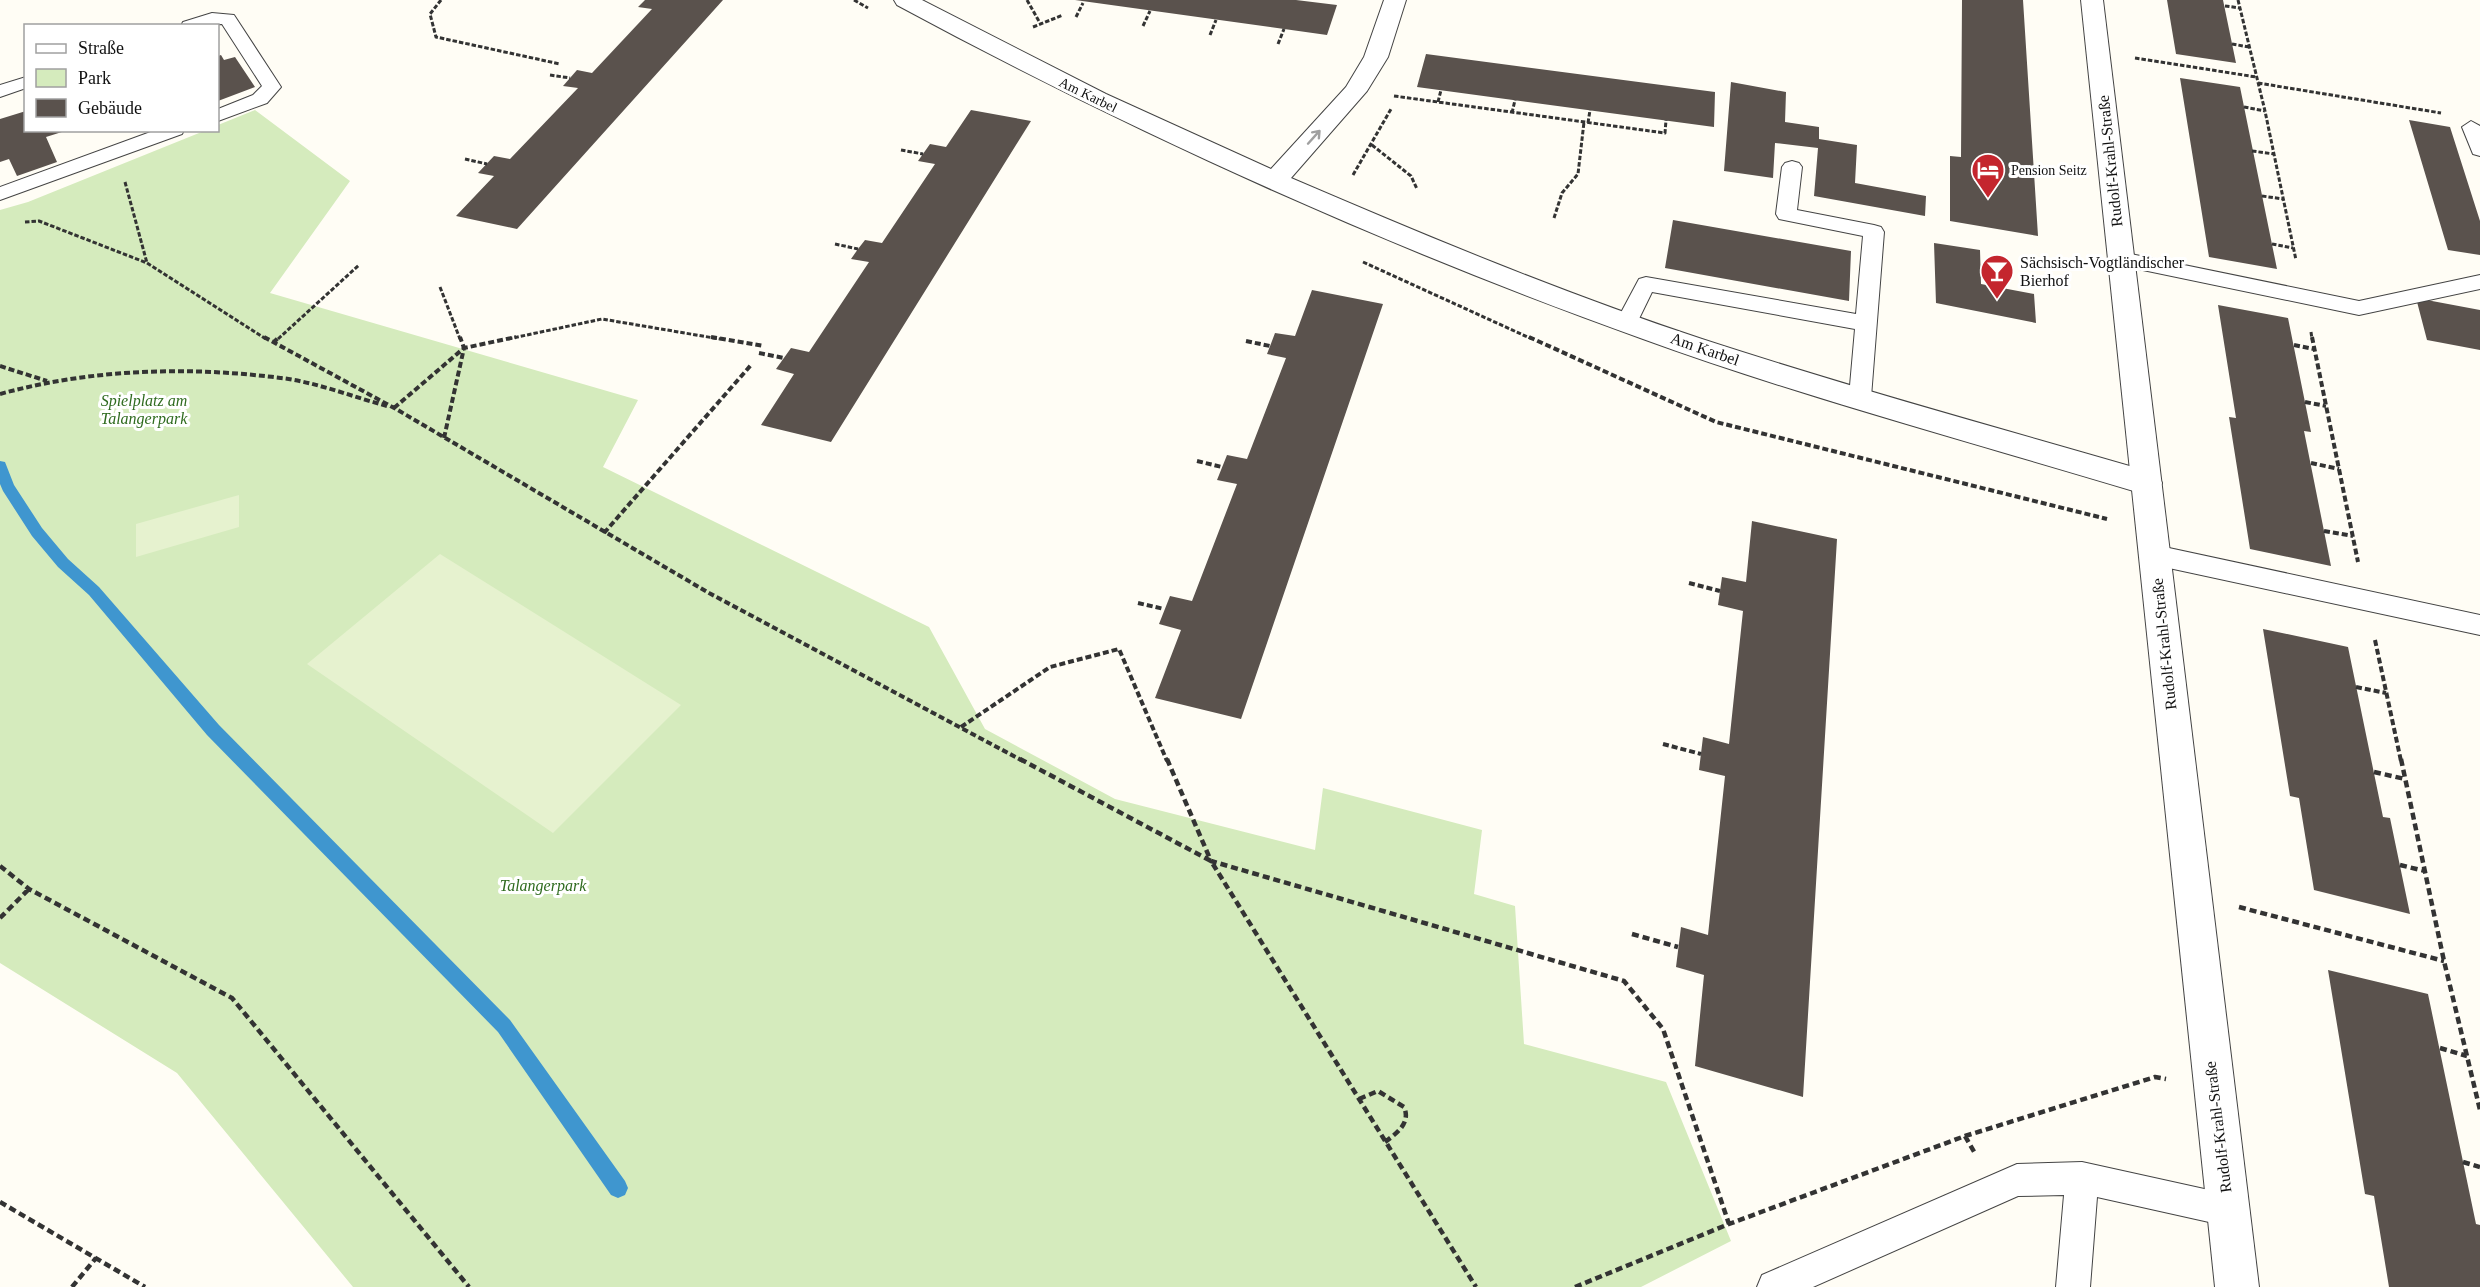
<svg xmlns="http://www.w3.org/2000/svg" width="2480" height="1287" font-family="Georgia,serif">
	<style>
		.green { fill: #d5ebbd }
		.pitch { fill: #e6f2cf }
		.lines { fill: none; stroke-linecap: round; stroke-linejoin: round }
		.stream { fill: #3f96cf; fill-rule: evenodd }
		.building { fill: #5a524d }
		.service-casing { stroke: #444; stroke-width: 2 }
		.minor-casing { stroke: #444; stroke-width: 2 }
		.tertiary-casing { stroke: #444; stroke-width: 2 }
		.path-far2 { stroke: #333; stroke-width: 3; stroke-dasharray: 4.5 2; stroke-linecap: butt }
		.path-far1 { stroke: #333; stroke-width: 4; stroke-dasharray: 6 3; stroke-linecap: butt }
		.path { stroke: #333; stroke-width: 4.5; stroke-dasharray: 7 4; stroke-linecap: butt }
		.service { fill: #fff; fill-rule: evenodd }
		.minor { fill: #fff; fill-rule: evenodd }
		.tertiary { fill: #fff; fill-rule: evenodd }
		.oneway { stroke: #a0a0a0 }
		.labels { text-anchor: middle; dominant-baseline: central; stroke-width: 6; stroke-linejoin: round; paint-order: stroke }
		.far-street-label { font-size: 14px; fill: #111; stroke: #fff }
		.far-poi-label { font-size: 14px; fill: #111; stroke: #fff; text-anchor: start }
		.street-label { font-size: 16px; fill: #111; stroke: #fff }
		.poi-label { font-size: 16px; fill: #111; stroke: #fff; text-anchor: start }
		.park-label { font-size: 16px; font-style: italic; fill: #2f6b1f; stroke: #fff }
	</style>
	<rect width="100%" height="100%" fill="#fffdf5"/>
	<!-- green -->
	<path class="green" d="M255 110 350 181 270 293 638 400 603 467 929 627 985 729 1115 799 1315 850 1323 788 1482 830 1474 894 1515 906 1524 1044 1666 1082 1731 1241 1641 1287H353L177 1073 0 963V210L28 202 204 131 218 130V125Z"/>
	<!-- pitch -->
	<path class="pitch" d="M239 495V527L136 557V524Z
		M440 554 681 705 553 833 307 664Z"/>
	<g class="lines">
		<!-- stream -->
		<path class="stream" d="M0 461 5 462 14 485 42 528 68 559 99 587 219 725 510 1020 625 1181 628 1188 625 1195 618 1198 611 1195 498 1032 207 735 89 595 58 567 32 536 3 491 0 484Z"/>
	</g>
	<!-- building -->
	<path class="building" d="M645 0H723L517 229 456 216 494 176 478 173 494 156 510 159 578 88 563 86 577 70 592 73 652 9 638 7Z
		M1075 0H1296L1337 5 1327 35Z
		M1962 0H2023L2038 236 1950 221V156L1961 157Z
		M2167 0H2223L2236 63 2176 54Z
		M1426 54 1715 92 1714 127 1417 87Z
		M221 55 224 60 235 57 255 87 218 101V56Z
		M2180 78 2240 87 2277 269 2209 257Z
		M1731 82 1786 92 1785 122 1819 127V139L1857 145 1855 183 1926 196 1925 216 1814 196 1818 148 1775 143 1773 178 1724 171Z
		M971 110 1031 121 831 442 761 425 794 374 776 369 791 348 809 352 869 262 851 259 858 249 865 240 882 243 935 164 918 161 930 144 946 147Z
		M26 111V130L65 131 46 137 57 162 17 176 9 159 0 162V119Z
		M2409 120 2450 127 2480 221V255L2448 250Z
		M1673 220 1851 251 1849 301 1665 268Z
		M1934 243 1980 250 1981 284 2034 294 2036 323 1936 303Z
		M1312 290 1383 304 1241 719 1155 698 1181 630 1159 624 1170 596 1192 601 1237 484 1217 480 1227 455 1247 459 1286 358 1267 354 1275 333 1295 336Z
		M2416 298 2480 310V350L2427 340Z
		M2218 305 2288 318 2311 432 2304 431 2331 566 2250 549 2229 417 2236 418Z
		M1752 521 1837 539 1803 1097 1695 1066 1704 975 1676 967 1681 927 1708 935 1725 776 1699 770 1703 737 1729 744 1743 611 1718 605 1722 577 1746 582Z
		M2263 629 2348 647 2383 817 2390 818 2410 914 2314 890 2299 798 2290 796Z
		M2328 970 2428 994 2476 1224 2480 1225V1287H2389L2374 1196 2365 1194Z"/>
	<g class="lines">
		<!-- service casing -->
		<g class="service-casing">
			<path id="service" d="M212 13 234 15 281 87 267 103 218 121V109L253 95 262 86 222 24 181 26 183 22Z
				M26 77V88L0 97V85Z
				M2471 121 2480 126V156L2473 154 2462 127Z
				M156 130H184L182 134 0 200V187Z
				M1792 161 1799 163 1802 167 1797 210 1874 225 1881 227 1884 232 1871 397 1868 403 1860 405 1852 403 1849 397 1855 329 1652 292 1635 327 1627 329 1619 327 1616 322 1639 279 1646 277 1856 314 1863 236 1779 219 1776 214 1782 167 1785 163Z
				M2121 252 2359 301 2480 275V289L2359 315 2114 264 2111 259 2114 254Z
				M2155 545 2480 615V635L2155 565 2146 562 2143 555 2146 548Z
				M2082 1162 2227 1194 2239 1198 2243 1210 2239 1222 2227 1226 2097 1197 2090 1287H2056L2064 1195 2018 1196 1813 1287H1757L1762 1275 2017 1164Z"/>
		</g>
		<!-- minor casing -->
		<g class="minor-casing">
			<path id="minor" d="M894 0H922L1106 94 1271 169 1346 87 1364 57 1384 0H1406L1388 57 1367 91 1291 178C1426 236 1563 293 1702 339 1849 387 1999 428 2147 471L2158 475 2162 483 2158 491 2147 495C1979 444 1808 399 1643 339 1389 248 1134 133 897 5Z"/>
		</g>
		<!-- tertiary casing -->
		<g class="tertiary-casing">
			<path id="tertiary" d="M2081 0H2103L2259 1287H2215Z"/>
		</g>
		<!-- path-far2 -->
		<path class="path-far2" d="M441 0 430 14 436 37 560 64
			M854 0 868 8
			M1027 0 1040 23
			M2238 0 2265 111 2296 260
			M2225 6 2240 8
			M1076 17 1083 3
			M1143 26 1150 11
			M1033 27 1063 15
			M1210 35 1216 20
			M1278 44 1284 29
			M2232 44 2249 47
			M2135 58 2256 77
			M550 75 570 78
			M2258 83 2441 113
			M1394 96 1665 133 1666 120
			M1438 102 1441 90
			M2244 107 2265 111
			M1512 113 1515 100
			M1588 123 1590 110
			M1372 145 1411 176 1417 189
			M901 150 923 154
			M2252 151 2274 154
			M465 159 487 164
			M1353 175 1391 109
			M125 182 147 263
			M2262 196 2283 199
			M1554 218 1562 193 1578 174 1584 122
			M25 222 39 221 147 263 266 339
			M835 244 858 249
			M2272 244 2293 248
			M1363 262 1532 339
			M440 287 460 339
			M2311 332 2312 339
			M278 339 359 265
			M508 339 602 319 720 339"/>
		<!-- path-far1 -->
		<path class="path-far1" d="M264 337 396 409 709 593 1023 761
			M711 337 764 346
			M1529 337 1716 422 2107 519
			M2312 337 2358 562
			M1246 341 1270 346
			M273 343 279 337
			M2294 345 2314 349
			M759 353 784 358
			M0 366 47 381
			M0 394C91 369 187 366 281 378 316 382 353 397 387 406
			M2305 402 2326 406
			M394 408 464 348 516 337
			M444 438 464 348 460 337
			M1197 461 1222 467
			M2311 463 2339 469
			M2324 531 2353 536
			M604 533 751 365
			M1689 583 1720 591
			M1138 603 1164 609
			M2375 640 2401 761
			M2356 687 2386 693
			M961 727 1050 667 1119 649 1167 761
			M1663 744 1701 754"/>
		<!-- path -->
		<path class="path" d="M1020 759 1211 861 1476 1287
			M1167 759 1211 861 1624 981 1663 1029 1729 1224
			M2401 759 2444 961 2480 1110
			M2374 772 2405 779
			M2400 865 2425 871
			M0 866 29 889 232 998 469 1287
			M2239 907 2444 961
			M0 918 29 889
			M1632 934 1678 947
			M2440 1048 2467 1056
			M1359 1099 1378 1091 1404 1107C1411 1123 1397 1133 1385 1142
			M1965 1136 1976 1155
			M2463 1162 2480 1167
			M0 1202 145 1287
			M72 1287 96 1258
			M1575 1287 1729 1224 1965 1136 2155 1077 2166 1079"/>
		<!-- service -->
		<use href="#service" class="service"/>
		<!-- minor -->
		<use href="#minor" class="minor"/>
		<!-- tertiary -->
		<use href="#tertiary" class="tertiary"/>
	</g>
	<!-- one-way arrows -->
	<defs><path id="oneway-shaft" d="M-6 0H5M1.5-3L5.5 0L1.5 3" fill="none" stroke-width="1.6" stroke-linecap="round" stroke-linejoin="round" transform="scale(1.5)"/></defs>
	<use class="oneway" href="#oneway-shaft" transform="translate(1314 137) rotate(-48)"/>
	<!-- icons -->
	<defs>
		<g id="hotel-pin" transform="scale(1.725)"><path d="M0 17L-7.5 6A9.5 9.5 0 1 1 7.5 6Z" fill="#c4262e" stroke="#fff"/><path d="M-6-4.5h1.5V1H6V5H4.5V3h-9V5H-6ZM-4 0a1.8 1.8 0 1 1 3.6 0ZM.5 0V-2.5h3Q6-2.5 6 0Z" fill="#fff"/></g>
		<g id="bar-pin" transform="scale(1.725)"><path d="M0 17L-7.5 6A9.5 9.5 0 1 1 7.5 6Z" fill="#c4262e" stroke="#fff"/><path d="M-6-5H6L.8 .8V4.5H3.5V6h-7V4.5H-.8V.8Z" fill="#fff"/></g>
	</defs>
	<g fill-rule="evenodd">
		<use href="#hotel-pin" x="1988" y="170"/>
		<use href="#bar-pin" x="1997" y="271"/>
	</g>
	<g class="labels">
		<!-- far-street labels -->
		<g class="far-street-label">
			<text transform="translate(1088 95) rotate(26)">Am Karbel</text>
		</g>
		<!-- far-poi labels -->
		<g class="far-poi-label">
			<text x="2011" y="170">Pension Seitz</text>
		</g>
		<!-- street labels -->
		<g class="street-label">
			<text transform="translate(2110 161) rotate(-96)">Rudolf-Krahl-Straße</text>
			<text transform="translate(1705 349) rotate(19)">Am Karbel</text>
			<text transform="translate(2164 644) rotate(-96)">Rudolf-Krahl-Straße</text>
			<text transform="translate(2218 1127) rotate(-97)">Rudolf-Krahl-Straße</text>
		</g>
		<!-- poi labels -->
		<g class="poi-label">
			<text x="2020" y="262">Sächsisch-Vogtländischer<tspan x="2020" dy="18">Bierhof</tspan></text>
		</g>
		<!-- park labels -->
		<g class="park-label">
			<text x="144" y="400">Spielplatz am<tspan x="144" dy="18">Talangerpark</tspan></text>
			<text x="543" y="885">Talangerpark</text>
		</g>
	</g>
	<!-- legend -->
	<rect x="24" y="24" width="195" height="108" fill="#ffffff" stroke="#a0a0a0" stroke-width="1.5"/>
	<rect x="36" y="44" width="30" height="9" fill="#ffffff" stroke="#a0a0a0" stroke-width="1.5"/>
	<text x="78" y="54" font-size="18" fill="#111111">Straße</text>
	<rect x="36" y="69" width="30" height="18" fill="#d5ebbd" stroke="#a0a0a0" stroke-width="1.5"/>
	<text x="78" y="84" font-size="18" fill="#111111">Park</text>
	<rect x="36" y="99" width="30" height="18" fill="#5a524d" stroke="#a0a0a0" stroke-width="1.5"/>
	<text x="78" y="114" font-size="18" fill="#111111">Gebäude</text>
</svg>
